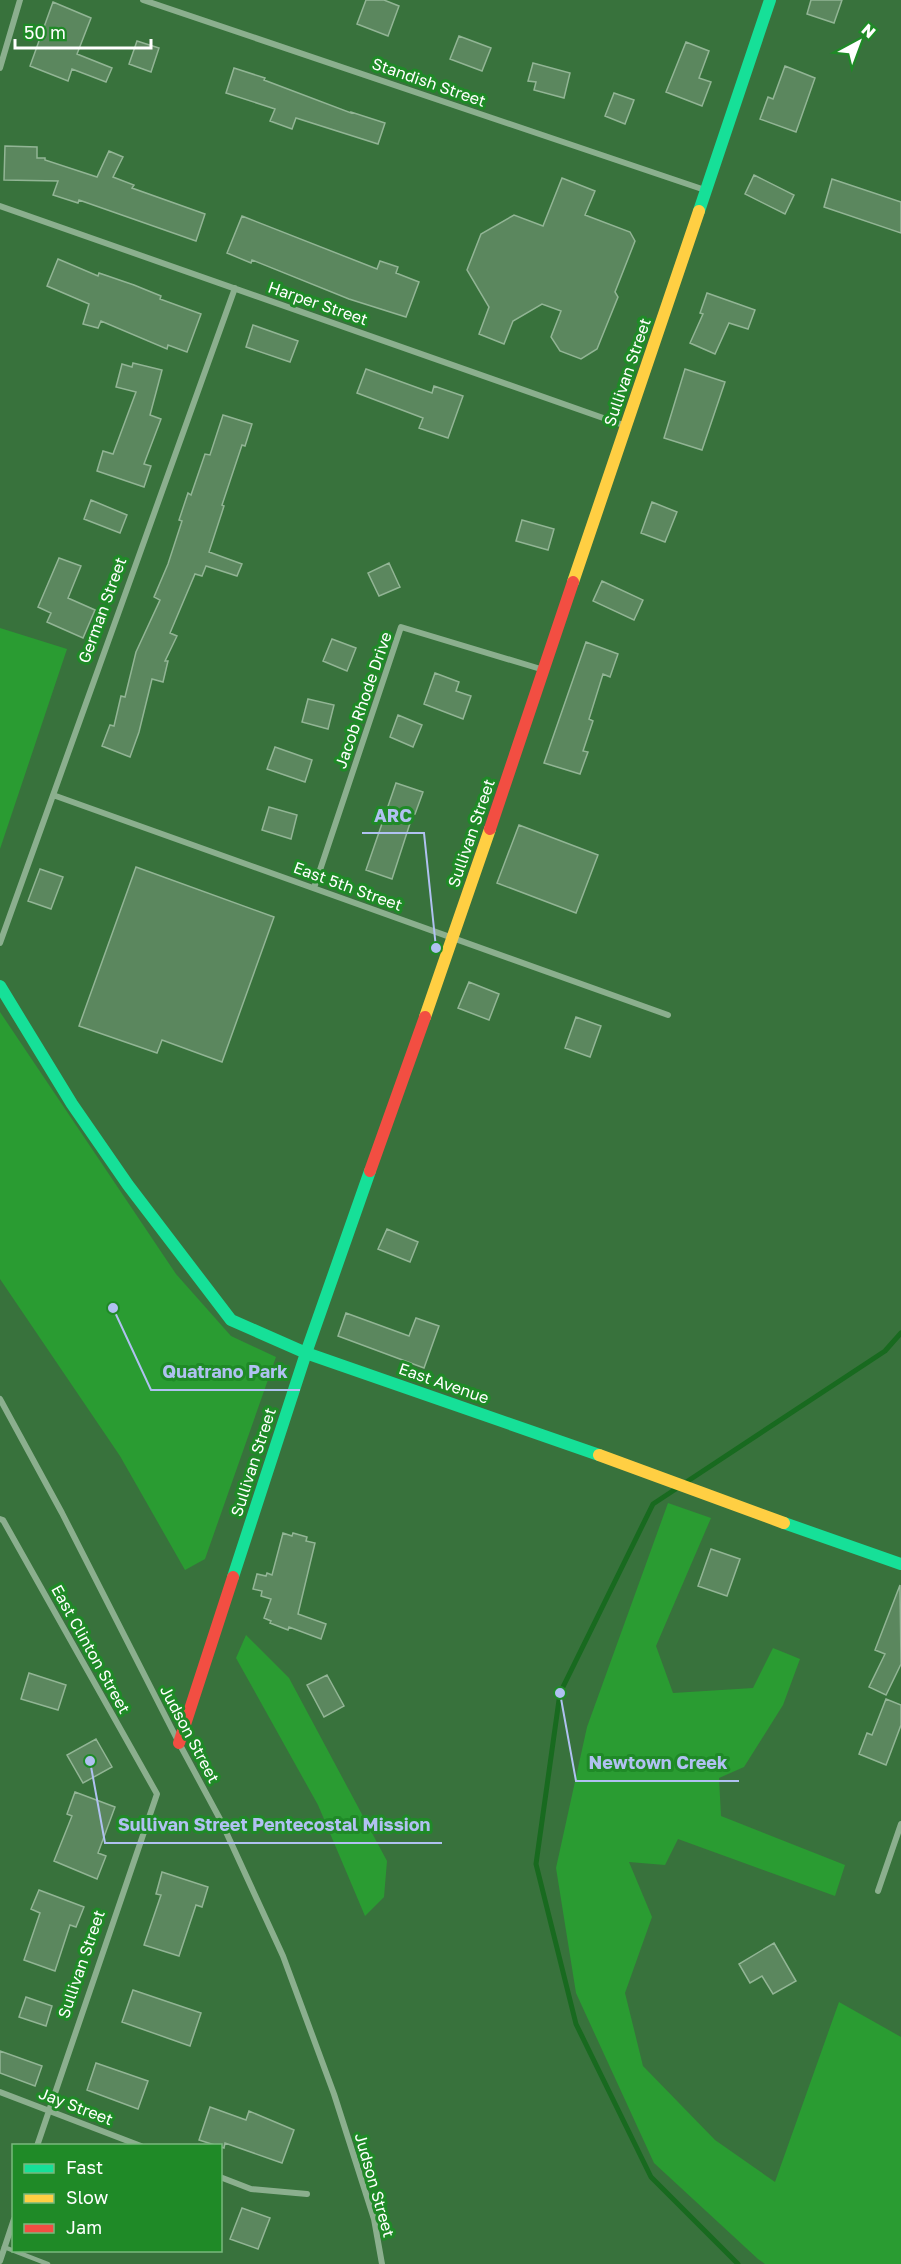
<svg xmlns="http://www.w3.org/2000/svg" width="901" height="2264" font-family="'Golos Text',sans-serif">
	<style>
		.green { fill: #2a9c32 }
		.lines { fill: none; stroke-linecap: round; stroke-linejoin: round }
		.stream { stroke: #186a1f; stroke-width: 5 }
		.building { fill: #5b875e; stroke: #92b595; stroke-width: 1.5 }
		.lane { stroke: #8baf8e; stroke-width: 4.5 }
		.street { stroke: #8baf8e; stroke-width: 6 }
		.fast { stroke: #16e098; stroke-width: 12 }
		.slow { stroke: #ffcf43; stroke-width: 12 }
		.jam { stroke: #f24e42; stroke-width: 12 }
		.labels { text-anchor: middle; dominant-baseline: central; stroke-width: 6; stroke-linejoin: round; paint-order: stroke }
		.street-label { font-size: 16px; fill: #fff; stroke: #1f8a27 }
		.leader { fill: none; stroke: #b0c1f1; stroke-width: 2 }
		.callout-dot { fill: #b0c1f1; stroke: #1f8a27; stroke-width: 2 }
		.callout-label { font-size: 18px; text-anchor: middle; font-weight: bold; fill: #b0c1f1; stroke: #1f8a27; stroke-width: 6; stroke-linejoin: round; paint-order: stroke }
	</style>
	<rect width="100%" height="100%" fill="#38723c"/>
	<!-- green -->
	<path class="green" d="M0 628 67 649 0 849Z
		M0 1012 176 1274 231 1336 276 1357 205 1559 185 1570 120 1456 0 1279Z
		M668 1503 711 1518 656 1646 673 1693 753 1688 773 1648 800 1659 783 1705 744 1767 719 1778 721 1816 845 1865 835 1896 678 1839 665 1865 629 1862 652 1917 625 1993 643 2066 715 2140 775 2182 839 2002 901 2037V2264H765L758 2259 654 2163 576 1993 556 1868 587 1727Z
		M246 1635 289 1678 387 1861 384 1897 365 1916 318 1805 236 1658Z"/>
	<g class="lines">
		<!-- stream -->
		<path class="stream" d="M738 2264 651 2177 576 2024 536 1864 560 1693 653 1504 885 1351 901 1333"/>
	</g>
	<!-- building -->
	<path class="building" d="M366 0H384L399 6 388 36 357 24Z
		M811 0H842L834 23 807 14Z
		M53 2 91 18 77 54 112 68 106 82 72 69 68 81 30 66Z
		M459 36 491 48 482 71 450 59Z
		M137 41 159 48 151 72 129 64Z
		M686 42 709 51 699 78 711 82 702 106 666 92Z
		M533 63 570 73 564 98 534 90 536 82 528 81Z
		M785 66 815 78 796 132 760 119 768 97 773 99Z
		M234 68 265 78 264 80 351 113V112L385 123 378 144 296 118 292 129 270 121 275 109 226 93Z
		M614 93 634 100 625 124 605 116Z
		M5 146 37 147V158H45V160L97 177 109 151 123 157 113 177 134 185 132 188 205 214 196 241 79 200 78 203 53 195 58 181 4 180Z
		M754 175 794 195 785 214 745 194Z
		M562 178 595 191 585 215 630 232 635 241 615 292 618 297 597 349 581 359 560 351 551 337 561 311 542 304 513 321 504 344 479 334 489 307 467 270 481 234 514 215 543 226Z
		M832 179 901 202V233L824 207Z
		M242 216 377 269 380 261 398 267 396 273 419 282 406 317 349 299 252 260 251 263 227 253Z
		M58 259 98 276 99 273 134 285 161 296 160 299 201 314 187 352 168 345 167 349 101 321 98 328 83 324 89 304 47 286Z
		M707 293 755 310 748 329 729 323 715 354 690 343 703 314 700 313Z
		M253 325 298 341 290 362 246 347Z
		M133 363 162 370 150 415 161 419 144 464 151 466 144 487 97 471 103 451 113 454 136 392 116 387 122 364 132 367Z
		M366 369 432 393 434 386 463 396 448 438 419 428 423 418 357 393Z
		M685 369 725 382 702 450 664 438Z
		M223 415 252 424 245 446 242 445 222 505 224 506 209 552 242 564 237 576 206 566 202 576 195 574 170 633 177 636 165 661H168L163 682 152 679 139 732 130 757 102 746 110 725 114 726 121 696 125 697 136 652 160 600 154 597 168 564 182 521 179 520 188 493 191 495 205 454 210 455Z
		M91 500 127 515 120 533 84 519Z
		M652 502 677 512 665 542 641 533Z
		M522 520 554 529 548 550 516 541Z
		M59 558 81 566 68 598 95 610 83 638 47 622 51 613 38 607Z
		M389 563 400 587 379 596 368 573Z
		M602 581 643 600 634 620 593 601Z
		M332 639 356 648 347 671 323 661Z
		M586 642 618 654 610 677 603 674 589 719 593 721 583 751 588 752 580 774 544 763Z
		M435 673 459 682 456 691 471 696 463 719 424 704Z
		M308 699 334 705 328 729 302 722Z
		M398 715 422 725 413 747 390 737Z
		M275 747 312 760 305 782 267 769Z
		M396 783 423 792 415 814H413L392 879 366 870Z
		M269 807 297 815 291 839 262 830Z
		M519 825 598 855 576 913 497 883Z
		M136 867 274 917 222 1062 162 1040 157 1053 79 1026Z
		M40 869 63 877 51 909 28 901Z
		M469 982 499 994 489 1020 458 1008Z
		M576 1017 601 1026 590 1057 565 1048Z
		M387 1229 418 1242 410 1262 378 1249Z
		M346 1313 409 1336 416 1318 439 1326 424 1368 338 1336Z
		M283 1533 292 1536 293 1533 307 1537 306 1541 315 1543 298 1614 326 1624 321 1639 289 1627 288 1630 270 1623 271 1621 264 1618 271 1599 261 1596 262 1591 253 1589 257 1574 266 1576 267 1573 272 1575Z
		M711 1549 740 1559 727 1596 698 1586Z
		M900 1585 901 1664 886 1695 869 1687 885 1654 875 1650Z
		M29 1673 66 1685 58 1710 21 1699Z
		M327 1675 344 1706 324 1717 307 1685Z
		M886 1699 901 1705V1725L886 1765 859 1754 867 1733 872 1735Z
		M96 1739 112 1767 83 1783 67 1755Z
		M75 1792 115 1807 98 1853 106 1856 97 1879 54 1861 72 1816 67 1814Z
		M162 1872 208 1887 202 1907 196 1905 179 1956 144 1945 161 1895 156 1894Z
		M39 1890 84 1907 76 1927 70 1925 55 1971 24 1960 40 1913 31 1909Z
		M774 1943 796 1981 773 1994 762 1976 750 1983 739 1964Z
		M133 1990 201 2013 190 2046 122 2022Z
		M26 1997 52 2006 46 2026 19 2017Z
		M0 2051 42 2066 35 2086 0 2073Z
		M96 2063 148 2081 138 2109 87 2090Z
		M210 2107 246 2120 249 2111 294 2130 282 2163 225 2143 224 2148 199 2140Z
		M242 2208 270 2218 258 2249 230 2239Z"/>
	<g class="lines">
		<!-- lane -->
		<path class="lane" d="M4 2247 48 2264"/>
		<!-- street -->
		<path class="street" d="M143 0 705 190
			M0 68 20 0
			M0 206 626 426
			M53 795 668 1015
			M314 888 401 627 544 670
			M0 943 235 288
			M0 1399 62 1513 179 1743 221 1821 283 1956 334 2094 374 2219 382 2264
			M0 1519 3 1520 157 1794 37 2146
			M878 1891 901 1824
			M0 2092 141 2146
			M220 2177 251 2189 307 2194
			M0 2261 14 2219"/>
		<!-- fast -->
		<path class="fast" d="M699 211 770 0
			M0 986 72 1104 128 1185 231 1320 306 1353 599 1455
			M784 1523 901 1564
			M233 1577 306 1353 370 1171"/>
		<!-- slow -->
		<path class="slow" d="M573 582 699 211
			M425 1017 490 829
			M599 1455 784 1523"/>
		<!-- jam -->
		<path class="jam" d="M490 829 573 582
			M370 1171 425 1017
			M179 1743 233 1577"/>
	</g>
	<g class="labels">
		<!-- street labels -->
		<g class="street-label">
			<text transform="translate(429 82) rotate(19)">Standish Street</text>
			<text transform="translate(318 303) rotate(19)">Harper Street</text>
			<text transform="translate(627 372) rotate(-71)">Sullivan Street</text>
			<text transform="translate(102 610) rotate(-70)">German Street</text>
			<text transform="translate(363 700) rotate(-71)">Jacob Rhode Drive</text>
			<text transform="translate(471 833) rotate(-71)">Sullivan Street</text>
			<text transform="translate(348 886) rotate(20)">East 5th Street</text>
			<text transform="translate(444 1383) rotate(19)">East Avenue</text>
			<text transform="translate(253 1462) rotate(-72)">Sullivan Street</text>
			<text transform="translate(91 1649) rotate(61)">East Clinton Street</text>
			<text transform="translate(190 1734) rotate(62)">Judson Street</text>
			<text transform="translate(81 1964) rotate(-71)">Sullivan Street</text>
			<text transform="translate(76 2106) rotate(21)">Jay Street</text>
			<text transform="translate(375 2185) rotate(74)">Judson Street</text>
		</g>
	</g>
	<!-- callouts -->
	<path class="leader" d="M436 948L424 833H362M113 1308L151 1390H300M560 1693L576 1781H739M90 1761L105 1843H442"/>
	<g class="callout-dot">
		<circle cx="436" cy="948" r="6"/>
		<circle cx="113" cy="1308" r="6"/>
		<circle cx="560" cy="1693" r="6"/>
		<circle cx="90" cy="1761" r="6"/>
	</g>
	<g class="callout-label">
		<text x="393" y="822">ARC</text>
		<text x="225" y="1378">Quatrano Park</text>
		<text x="658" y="1769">Newtown Creek</text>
		<text x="274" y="1831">Sullivan Street Pentecostal Mission</text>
	</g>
	<!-- legend -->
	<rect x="12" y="2144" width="210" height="108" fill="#1f8a27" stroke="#79b97d" stroke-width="1.5"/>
	<rect x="24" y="2164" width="30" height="9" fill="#16e098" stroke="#79b97d" stroke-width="1.5"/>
	<text x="66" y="2174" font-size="18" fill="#ffffff">Fast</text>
	<rect x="24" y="2194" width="30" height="9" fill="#ffcf43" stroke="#79b97d" stroke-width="1.5"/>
	<text x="66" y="2204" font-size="18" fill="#ffffff">Slow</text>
	<rect x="24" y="2224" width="30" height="9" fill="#f24e42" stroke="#79b97d" stroke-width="1.5"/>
	<text x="66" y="2234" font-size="18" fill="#ffffff">Jam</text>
	<!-- north arrow -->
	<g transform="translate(859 42) rotate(41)" stroke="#1f8a27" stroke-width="4.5" paint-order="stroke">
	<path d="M0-4.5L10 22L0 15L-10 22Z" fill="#ffffff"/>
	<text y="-9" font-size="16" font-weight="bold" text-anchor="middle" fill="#ffffff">N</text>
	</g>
	<!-- scale -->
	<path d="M15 39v9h136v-9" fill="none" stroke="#ffffff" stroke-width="3"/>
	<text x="24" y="39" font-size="18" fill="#ffffff" stroke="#1f8a27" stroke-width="4.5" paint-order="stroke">50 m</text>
</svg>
